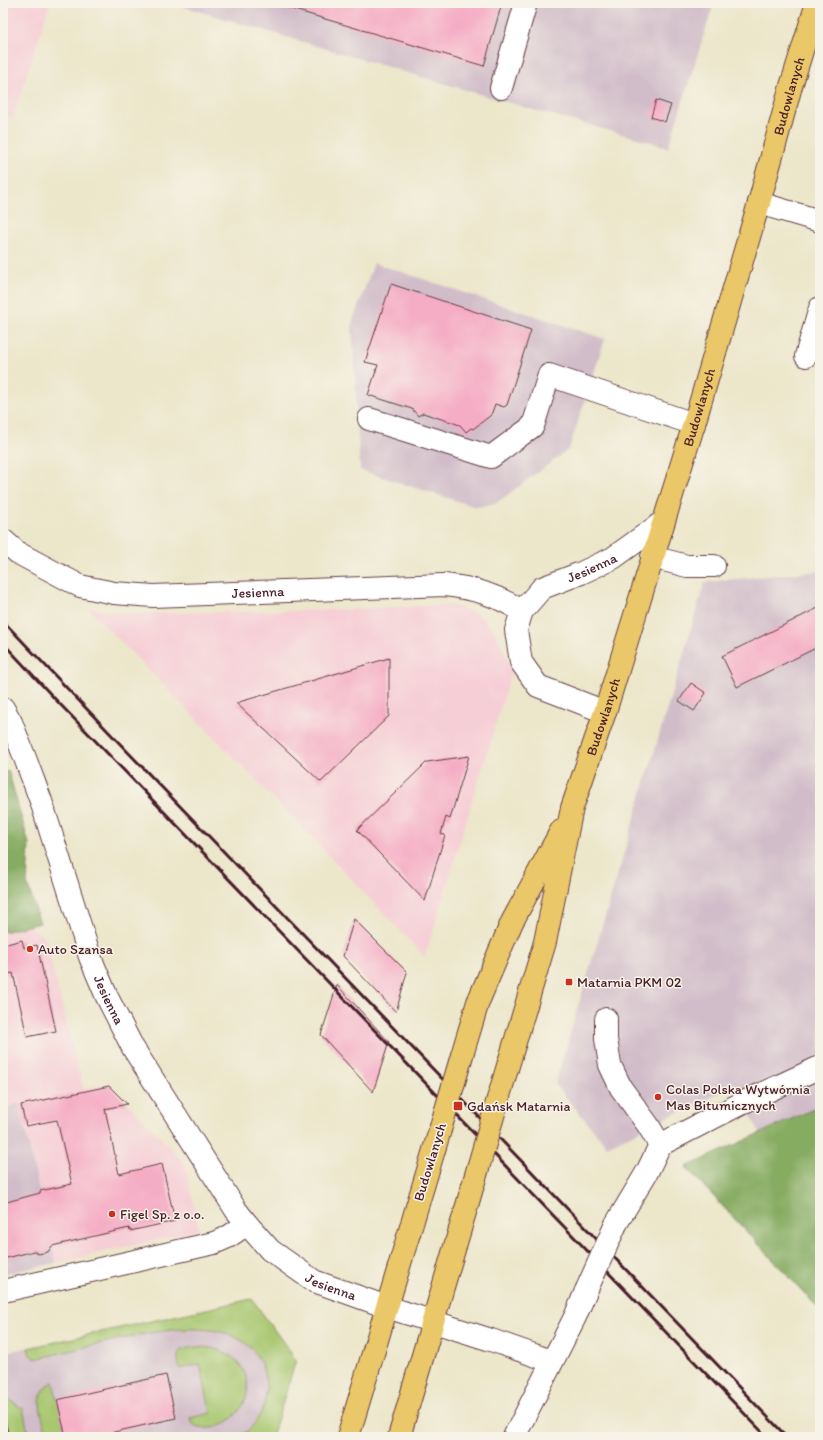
<svg xmlns="http://www.w3.org/2000/svg" width="823" height="1440" font-family="Itim,sans-serif">
	<style>
		.built { fill: #f6cfd6 }
		.industrial { fill: #d1bdc9 }
		.green { fill: #a8c770; stroke: #79734e }
		.forest { fill: #86ac62; stroke: #686646 }
		.building { fill: #f5acc5 }
		.lines { fill: none; stroke-linecap: round; stroke-linejoin: round }
		.minor-casing { stroke: #623d43; stroke-width: 24 }
		.major-casing { stroke: #623d43; stroke-width: 24 }
		.minor { stroke: #fff; stroke-width: 22 }
		.major { stroke: #eac769; stroke-width: 22 }
		.rail { stroke: #4a1f2b; stroke-width: 3 }
		.minor-bridge-casing { stroke: #623d43; stroke-width: 24; stroke-linecap: butt }
		.major-bridge-casing { stroke: #623d43; stroke-width: 24; stroke-linecap: butt }
		.minor-bridge { stroke: #fff; stroke-width: 22 }
		.major-bridge { stroke: #eac769; stroke-width: 22 }
		.poi-dot { fill: #c8321e; stroke: #f7f3e8; stroke-width: 1.5 }
		.labels { text-anchor: middle; dominant-baseline: central; stroke-width: 3; stroke-linejoin: round; paint-order: stroke }
		.street-label { font-size: 14px; fill: #4a1f2b; stroke: #f7f3e8 }
		.poi-label { font-size: 14px; fill: #4a1f2b; stroke: #f7f3e8; text-anchor: start }
	</style>
	<rect width="100%" height="100%" fill="#f7f3e8"/>
	<filter id="ink" filterUnits="userSpaceOnUse"><feTurbulence type="fractalNoise" baseFrequency=".025" numOctaves="2"/><feDisplacementMap in="SourceGraphic" scale="8" xChannelSelector="R" yChannelSelector="G"/><feConvolveMatrix kernelMatrix="1 2 1 2 8 2 1 2 1" color-interpolation-filters="sRGB"/></filter>
	<filter id="wash" filterUnits="userSpaceOnUse"><feTurbulence type="fractalNoise" baseFrequency=".012" numOctaves="4" result="noise"/><feDisplacementMap in="SourceGraphic" scale="16" xChannelSelector="R" yChannelSelector="G"/><feGaussianBlur stdDeviation="0.9" result="paint"/><feColorMatrix in="noise" values="0 0 0 0 0 0 0 0 0 0 0 0 0 0 0 0 0 1.4 0 .05"/><feComposite in="paint" operator="in"/></filter>
	<g filter="url(#wash)">
		<rect width="100%" height="100%" fill="#ece6ca"/>
		<!-- built -->
		<path class="built" d="M3 3H50L13 118 3 115Z
			M453 605 479 615 495 631 512 670 425 957 324 850 87 607 120 614 329 610Z
			M29 926 45 937 83 1089 109 1084 185 1163 199 1230 56 1263 19 1104 3 1109V932Z"/>
		<!-- industrial -->
		<path class="industrial" d="M171 3H714L668 148 651 142 534 110Z
			M374 263 605 339 569 449 495 504 476 507 360 470 352 323Z
			M820 571V1106L760 1133 739 1092 729 1088 607 1146 555 1084 705 582Z
			M19 1103 56 1263 3 1274V1109Z
			M252 1299 296 1360 272 1437H3V1353Z"/>
		<!-- green -->
		<path class="green" d="M252 1299 296 1360 272 1437H239C258 1425 268 1405 266 1383 256 1305 156 1331 107 1342 83 1348 59 1353 36 1359L30 1355 28 1348Z
			M197 1347C208 1347 220 1349 229 1355 254 1371 253 1401 232 1418 225 1425 214 1429 204 1428 196 1427 192 1425 190 1418L211 1413 200 1364 180 1369C174 1349 181 1349 197 1347Z
			M53 1382 66 1437H48C43 1419 31 1393 53 1382Z
			M3 1395 23 1409 29 1437H9L3 1413Z"/>
		<!-- forest -->
		<path class="forest" d="M8 770 29 844 27 883 40 923 3 932V773Z
			M820 1106V1310L686 1167Z"/>
		<g id="blocks">
			<!-- building -->
			<path class="building" d="M271 3H502L484 66Z
				M656 100 671 105 665 122 651 117Z
				M391 284 531 330 507 405 504 407 495 404 491 415 473 429 471 428 466 432 460 425 423 413 418 416 412 409 368 395 378 365 365 362Z
				M820 607V646L737 687 722 656Z
				M389 658V716L321 782 236 703Z
				M691 683 706 693 694 711 679 701Z
				M469 756 450 819 446 817 441 834 445 835 425 901 357 830 427 762Z
				M354 919 407 972 396 1012 343 956Z
				M22 940 24 948 37 945 56 1031 27 1037 13 973 3 975V945Z
				M337 985 389 1042 373 1092 321 1035Z
				M109 1086 127 1104 105 1109 119 1174 162 1164 175 1221 130 1231 129 1228 52 1246 48 1252 38 1254 34 1251 3 1259V1203L40 1193V1191L72 1184 57 1120 26 1126 21 1105Z
				M3 1129 7 1142 3 1143Z
				M166 1375 176 1418 92 1437H66L57 1400Z
				M3 1414H4L9 1437H3Z"/>
		</g>
	</g>
	<g filter="url(#ink)">
		<use href="#blocks" fill-opacity="0" stroke="#623d43" stroke-width="1"/>
		<g class="lines">
			<!-- minor casing -->
			<g class="minor-casing">
				<g id="minor">
					<path d="M501 88 526 3"/>
					<path d="M759 203 820 221"/>
					<path d="M806 356 820 308"/>
					<path d="M369 419 491 457 533 426 549 375 694 424"/>
					<path id="s1" d="M3 540 18 553 80 586 114 593 153 596 444 585C474 588 496 595 522 611"/>
					<path d="M652 557 687 566H714"/>
					<path id="s2" d="M3 708 11 722 25 758 41 801 90 957 107 997 133 1048 236 1210 247 1224 270 1250 314 1281 387 1307 491 1340 551 1361"/>
					<path id="s3" d="M605 712 538 686 521 662 516 630 522 611 542 588 581 573 613 558 663 522"/>
					<path d="M606 1019V1039L610 1065 621 1088 648 1125 660 1145 647 1172 616 1224"/>
					<path d="M660 1145 744 1102 820 1067"/>
					<path d="M3 1291 214 1243 228 1237 247 1224"/>
					<path d="M514 1437 575 1317 586 1291"/>
				</g>
			</g>
			<!-- major casing -->
			<g class="major-casing">
				<g id="major">
					<path d="M462 1055 478 1002 512 922 561 831"/>
					<path id="s4" d="M498 1099 545 942 572 808 605 712 694 424 759 203 791 86 817 3"/>
					<path d="M348 1437 440 1130"/>
					<path d="M399 1437 478 1168"/>
				</g>
			</g>
			<!-- minor -->
			<use href="#minor" class="minor"/>
			<!-- major -->
			<use href="#major" class="major"/>
			<!-- rail -->
			<path class="rail" d="M3 621 124 748 787 1437
				M3 643 56 700 767 1437"/>
			<!-- minor-bridge casing -->
			<g class="minor-bridge-casing">
				<path id="minor-bridge" d="M586 1291 616 1224"/>
			</g>
			<!-- major-bridge casing -->
			<g class="major-bridge-casing">
				<path id="major-bridge" d="M440 1130 462 1055
					M478 1168 498 1099"/>
			</g>
			<!-- minor-bridge -->
			<use href="#minor-bridge" class="minor-bridge"/>
			<!-- major-bridge -->
			<use href="#major-bridge" class="major-bridge"/>
		</g>
	</g>
	<!-- markers -->
	<g class="poi-dot">
		<circle cx="30" cy="949" r="4"/>
		<rect x="565" y="978" width="8" height="8" rx="2"/>
		<circle cx="658" cy="1097" r="4"/>
		<rect x="453" y="1101" width="10" height="10" rx="2"/>
		<circle cx="112" cy="1214" r="4"/>
	</g>
	<g class="labels">
		<!-- street labels -->
		<g class="street-label">
			<text stroke="none"><textPath href="#s4" startOffset="1045">Budowlanych</textPath></text>
			<text stroke="none"><textPath href="#s4" startOffset="721">Budowlanych</textPath></text>
			<text stroke="none"><textPath href="#s3" startOffset="238">Jesienna</textPath></text>
			<text stroke="none"><textPath href="#s1" startOffset="269">Jesienna</textPath></text>
			<text stroke="none"><textPath href="#s4" startOffset="397">Budowlanych</textPath></text>
			<text stroke="none"><textPath href="#s2" startOffset="311">Jesienna</textPath></text>
			<text transform="translate(430 1162) rotate(-73)">Budowlanych</text>
			<text stroke="none"><textPath href="#s2" startOffset="681">Jesienna</textPath></text>
		</g>
		<!-- poi labels -->
		<g class="poi-label">
			<text x="38" y="949">Auto Szansa</text>
			<text x="577" y="982">Matarnia PKM 02</text>
			<text x="666" y="1089">Colas Polska Wytwórnia<tspan x="666" dy="16">Mas Bitumicznych</tspan></text>
			<text x="467" y="1106">Gdańsk Matarnia</text>
			<text x="120" y="1214">Figel Sp. z o.o.</text>
		</g>
	</g>
	<!-- margin -->
	<rect width="823" height="1440" fill="none" stroke="#f7f3e8" stroke-width="16"/>
</svg>
